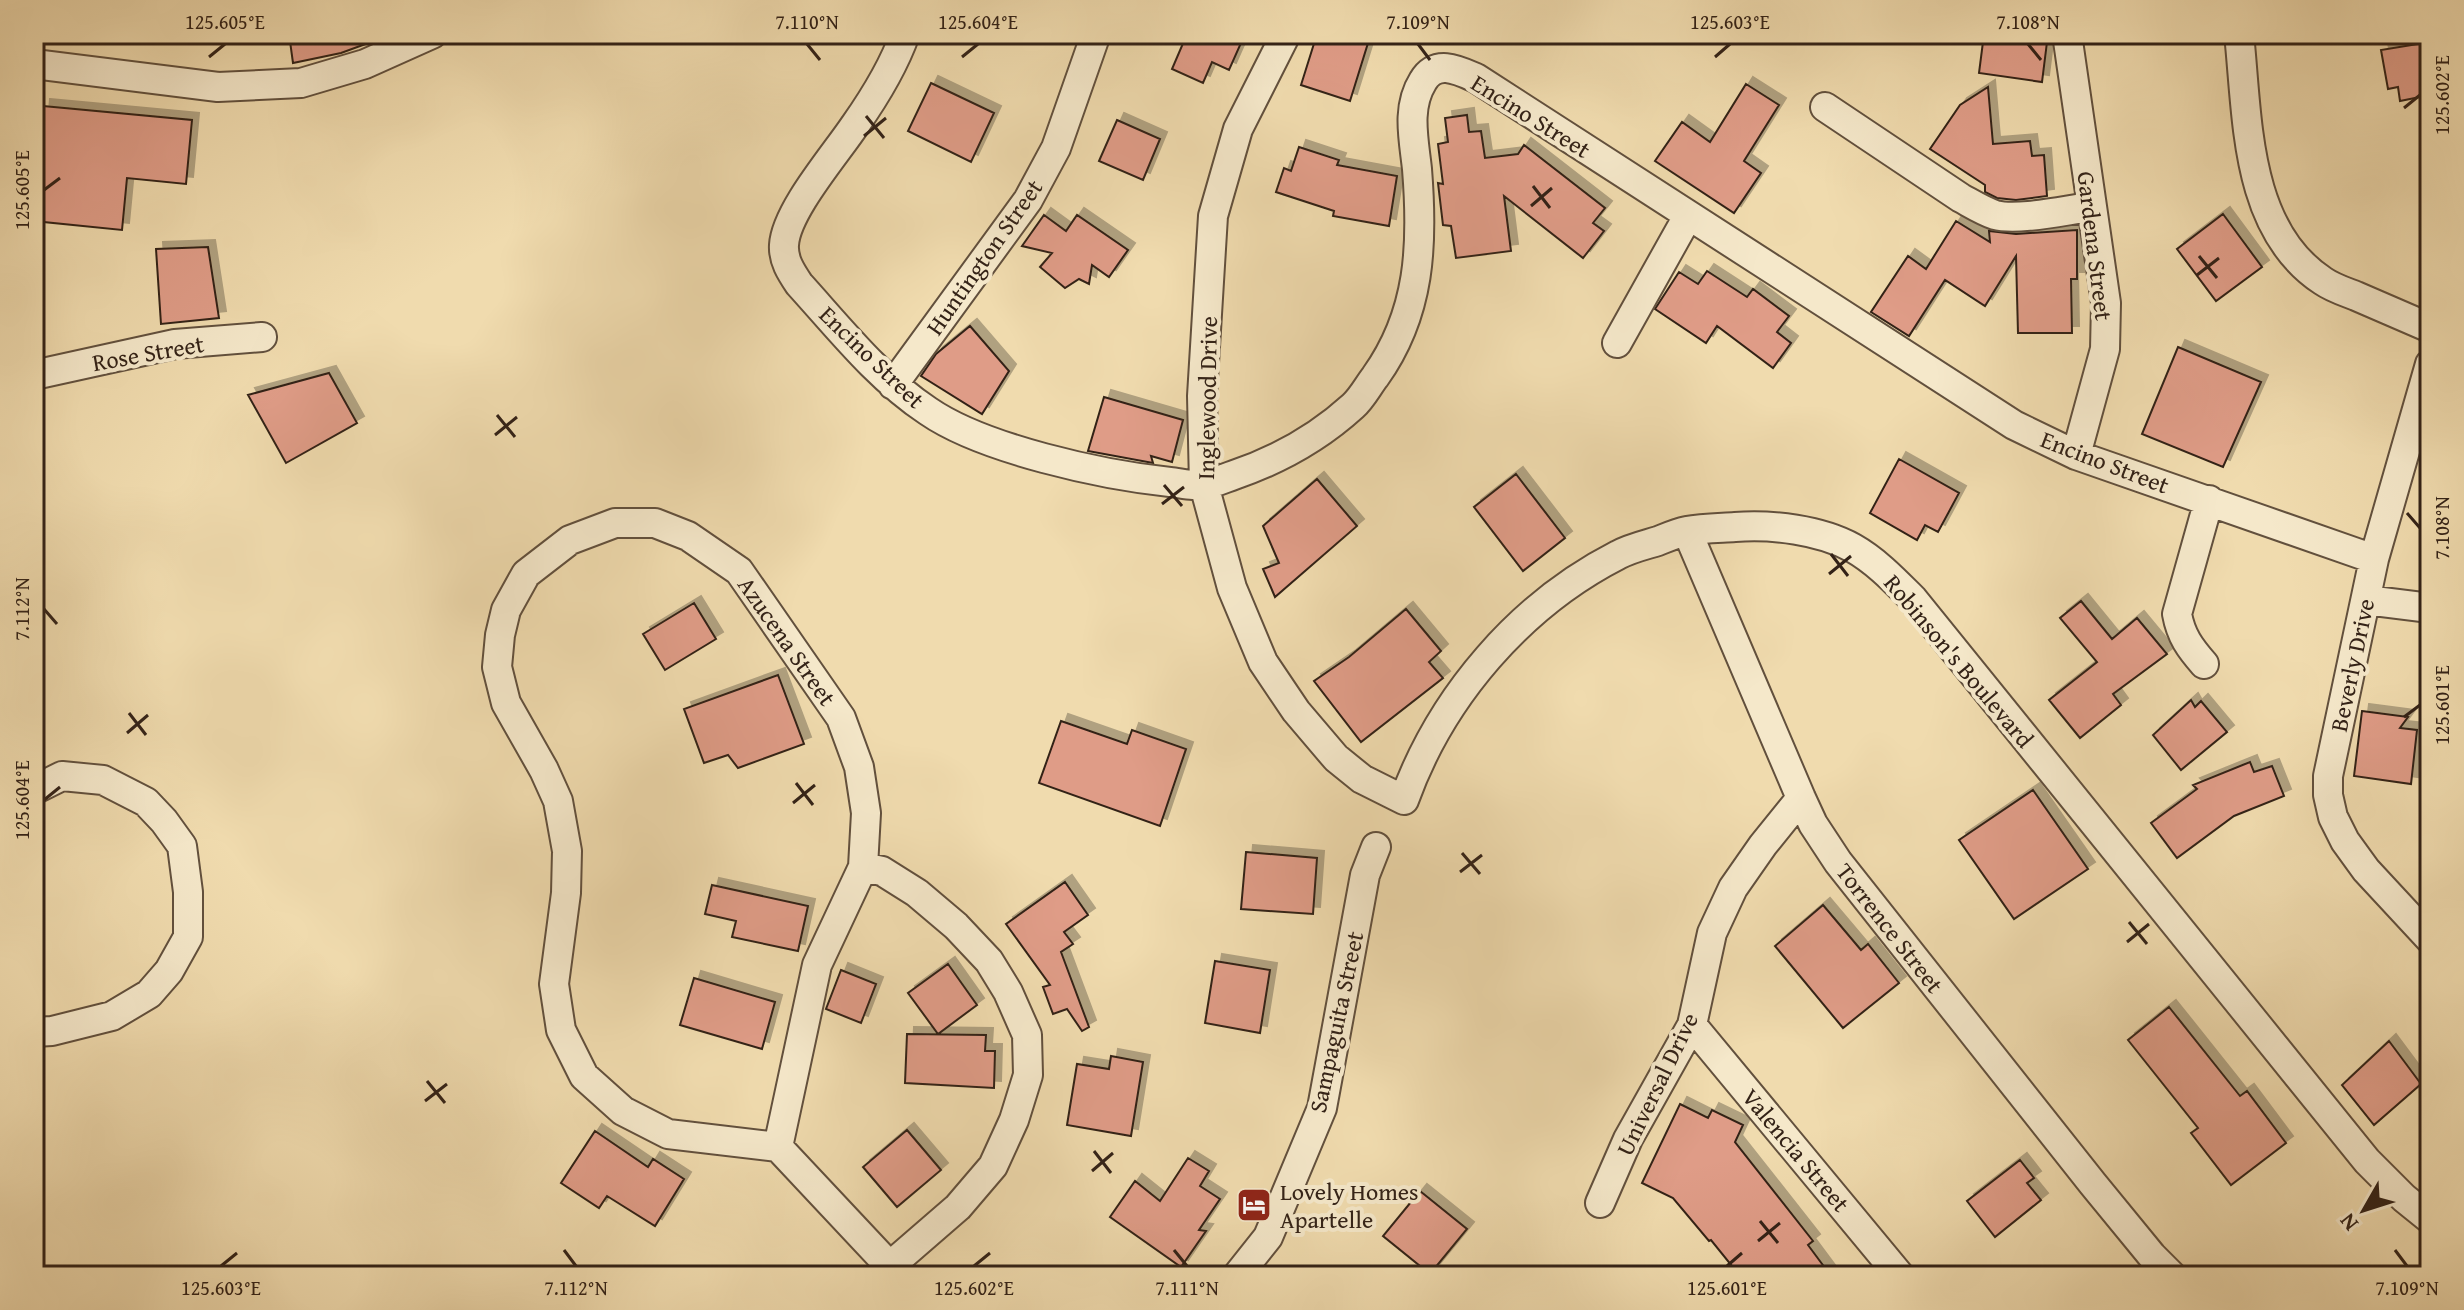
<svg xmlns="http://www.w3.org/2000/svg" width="2464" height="1310" font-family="'Gentium Book Plus',serif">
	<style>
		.building { fill: #df9c87; stroke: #332217; stroke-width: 2; filter: url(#shadow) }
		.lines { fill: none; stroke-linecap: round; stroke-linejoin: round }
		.street-casing { stroke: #62503d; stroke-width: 32 }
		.street { stroke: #f5e8ca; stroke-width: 28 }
		.ticks { fill: none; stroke: #332217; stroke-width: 3 }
		.labels { text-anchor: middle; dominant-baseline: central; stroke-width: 8; stroke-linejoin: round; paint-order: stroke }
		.street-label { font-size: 24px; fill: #332217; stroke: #f5e8ca }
		.poi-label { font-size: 24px; fill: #332217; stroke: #f5e8ca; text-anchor: start }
		.neatline { fill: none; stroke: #332217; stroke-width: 3 }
		.ticks-label { font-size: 20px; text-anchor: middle; fill: #332217 }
	</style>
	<defs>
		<filter id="shadow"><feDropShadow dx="7" dy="-7" stdDeviation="0" flood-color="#0004"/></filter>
	</defs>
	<rect width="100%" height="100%" fill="#f0dbae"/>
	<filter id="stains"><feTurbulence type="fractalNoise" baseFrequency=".0025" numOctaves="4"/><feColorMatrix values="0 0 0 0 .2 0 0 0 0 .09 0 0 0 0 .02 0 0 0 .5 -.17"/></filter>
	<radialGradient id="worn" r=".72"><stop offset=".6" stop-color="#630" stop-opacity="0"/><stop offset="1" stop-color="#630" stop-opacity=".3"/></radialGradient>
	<!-- building -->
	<path class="building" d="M289 34H382V38L341 53 293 63Z
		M1187 34H1245L1229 70 1212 62 1203 83 1172 69Z
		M1317 34H1357L1368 43 1350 101 1301 85Z
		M1984 34H2048L2042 82 1979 73Z
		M2430 42V95L2400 101 2398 87 2388 89 2381 50Z
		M931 83 994 113 971 162 908 131Z
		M1746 84 1779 105 1744 161 1761 173 1734 213 1655 161 1682 122 1710 142Z
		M1988 87 1993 144 2030 141 2032 156 2044 155 2047 196 2016 200 1997 198 1985 192V185L1930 149 1960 105Z
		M43 106 192 120 186 184 127 178 122 230 34 221Z
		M1467 115 1469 132 1481 131 1485 158 1518 154 1524 145 1605 208 1593 223 1604 231 1583 258 1504 196 1511 251 1456 258 1451 226 1443 225 1438 183 1443 184 1438 144 1448 142 1445 118Z
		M1117 120 1160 139 1143 180 1099 161Z
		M1299 147 1339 160 1337 165 1397 176 1389 226 1333 216 1334 211 1276 192 1284 168 1291 171Z
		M2223 214 2262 267 2216 301 2177 249Z
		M1044 215 1066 231 1077 215 1128 250 1109 277 1092 265 1089 284 1079 279 1065 288 1040 267 1052 253 1022 246Z
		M1956 221 1990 242 1989 231 2016 234 2077 230V279H2071L2072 333H2018L2016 256 1985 306 1945 280 1909 336 1871 312 1908 256 1926 269Z
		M208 247 219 318 161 324 156 249Z
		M1707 271 1747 297 1753 289 1789 316 1777 332 1791 343 1773 368 1717 326 1706 343 1655 309 1679 272 1698 284Z
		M970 326 1009 371 982 414 921 376 936 354Z
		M2178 347 2261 382 2223 467 2142 434Z
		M329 373 357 423 286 463 248 395Z
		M1104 397 1183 420 1172 462 1151 456 1153 463 1088 451Z
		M1899 459 1959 493 1938 532 1925 525 1917 540 1870 513Z
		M1516 474 1565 538 1523 571 1474 507Z
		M1317 479 1357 526 1275 597 1263 569 1279 563 1263 526Z
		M2081 601 2112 639 2137 618 2167 654 2113 694 2121 705 2080 738 2049 700 2097 662 2060 618Z
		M694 603 716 639 665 670 643 634Z
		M1406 609 1441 651 1429 662 1443 678 1361 742 1314 681 1349 657Z
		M778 675 804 744 738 768 728 755 704 763 684 709Z
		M2191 700 2195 707 2201 701 2227 732 2181 770 2153 735Z
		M2362 711 2408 717 2400 728 2417 730 2411 784 2354 776Z
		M1061 721 1127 744 1132 730 1186 749 1160 826 1039 783Z
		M2250 762 2254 772 2272 766 2284 796 2234 816 2177 858 2151 823 2197 789 2193 785Z
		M2033 790 2088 869 2014 919 1959 840Z
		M1246 852 1317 858 1313 914 1241 909Z
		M1065 882 1088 915 1064 932 1073 944 1061 952 1089 1027 1082 1031 1067 1009 1053 1014 1043 987 1050 985 1006 924Z
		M712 885 808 906 798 951 732 937 736 921 705 914Z
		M1823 905 1861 950 1868 944 1899 983 1843 1028 1775 946Z
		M1215 961 1270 970 1260 1033 1205 1023Z
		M948 964 977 1005 938 1034 908 993Z
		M841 970 876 984 861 1023 826 1009Z
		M694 978 775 1002 762 1049 680 1025Z
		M2169 1007 2240 1096 2247 1091 2286 1143 2231 1185 2191 1133 2198 1128 2128 1040Z
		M907 1034 986 1035 985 1051H995L994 1088 905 1083Z
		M2389 1041 2421 1084 2374 1125 2342 1085Z
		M1111 1056 1143 1062 1131 1136 1067 1125 1077 1064 1109 1069Z
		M1680 1104 1708 1118 1712 1110 1743 1125 1735 1142 1813 1241 1808 1245 1831 1276H1740L1711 1240 1709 1241 1673 1198 1642 1183Z
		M907 1130 941 1170 897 1207 863 1167Z
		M595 1131 648 1167 653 1159 684 1179 655 1226 607 1196 599 1208 561 1183Z
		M1188 1158 1209 1171 1200 1186 1220 1199 1199 1230 1206 1231 1181 1267 1110 1217 1135 1181 1160 1201Z
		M2020 1160 2034 1178 2027 1183 2041 1200 1995 1237 1967 1201Z
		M1420 1191 1467 1229 1430 1274 1383 1236Z"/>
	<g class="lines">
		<!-- street casing -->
		<g class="street-casing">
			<path id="street" d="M905 34C894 65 874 98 855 125 835 155 786 211 784 245 783 260 791 272 799 284 839 328 878 378 928 411 983 449 1102 475 1170 482 1181 483 1195 487 1206 484 1215 483 1225 478 1234 475 1278 460 1319 437 1353 406 1362 398 1368 386 1375 377 1421 313 1423 244 1417 169 1414 140 1406 108 1423 81 1436 59 1458 70 1476 78L2014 425 2076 455 2374 559
				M1286 34 1238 129 1213 216 1202 396 1204 485 1232 588 1263 662 1296 711 1336 758 1362 779 1404 800C1441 697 1520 605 1618 555 1631 548 1645 545 1658 541 1668 537 1677 533 1687 531 1702 528 1720 528 1735 527 1771 524 1821 530 1853 548 1876 561 1895 581 1913 599L2367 1161 2404 1198 2430 1219
				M2067 34 2106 303 2105 349 2076 455
				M2239 34C2248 118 2244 229 2323 281 2333 288 2346 292 2356 296 2381 307 2405 317 2430 328
				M34 64 218 87 301 83 365 64 432 34
				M1825 107 1961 198C1972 204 1983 211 1995 215 2018 221 2066 210 2091 207
				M1617 343 1688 216
				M2430 364 2374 559 2328 776V795L2333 817 2345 841 2366 870 2430 939
				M34 375 175 344 262 337
				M893 385 1028 200 1056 148 1096 34
				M1687 531 1801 798 1813 824 1838 862 2093 1184 2152 1256 2172 1276
				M2366 600 2430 608
				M2204 664C2190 648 2181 636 2177 614L2209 500
				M34 790 62 776 103 780 146 802 164 821 182 846 188 892V937L169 971 149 994 112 1016 52 1031 34 1032
				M863 867 882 871 917 893 956 926 989 961 1008 992 1027 1035 1028 1075 1014 1120 993 1166 958 1207 891 1265
				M1692 1025 1900 1276
				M778 1147 817 965 863 867 866 813 859 767 841 718 739 571 688 536 655 523H615L570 540 526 574 506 610 500 635 497 667 506 703 544 770 558 801 567 851 566 893 554 984 561 1030 584 1076 623 1111 668 1134 778 1147 899 1276
				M1600 1203 1628 1139 1692 1025 1712 933 1733 888 1763 845 1801 798
				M1237 1276 1268 1237 1322 1108 1365 875 1376 847"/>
		</g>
		<!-- street -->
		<use href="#street" class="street"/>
	</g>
	<!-- ticks -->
	<path class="ticks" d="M807 44 820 60M1418 44 1430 60M2028 44 2041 60M209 57 225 44M962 57 978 44M1715 57 1730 44M2404 108 2420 95M866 116 884 138M864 136 886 118M1533 186 1550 208M44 190 60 178M1531 206 1552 188M2199 256 2217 278M2197 275 2219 258M497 415 515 437M495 435 517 417M1164 485 1182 506M1162 504 1184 487M2407 513 2420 528M1831 554 1848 576M1829 574 1851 556M44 609 57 624M129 713 146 735M2404 717 2420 705M127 733 148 715M796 783 813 805M44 800 60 787M793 803 815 785M1462 853 1480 874M1460 872 1482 855M2129 922 2147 944M2127 942 2149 924M427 1081 445 1103M425 1101 447 1084M1094 1151 1111 1173M1092 1171 1113 1153M1760 1221 1778 1243M1758 1241 1780 1223M564 1250 576 1266M1174 1250 1187 1266M2395 1250 2407 1266M221 1266 237 1253M974 1266 990 1253M1727 1266 1742 1253"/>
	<!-- icons -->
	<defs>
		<g id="hotel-square" transform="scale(1.8)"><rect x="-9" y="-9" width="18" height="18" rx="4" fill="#8f2418" stroke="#f5e8ca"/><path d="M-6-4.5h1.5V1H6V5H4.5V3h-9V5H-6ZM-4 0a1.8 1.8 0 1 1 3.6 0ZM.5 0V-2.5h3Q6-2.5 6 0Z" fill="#fff"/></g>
	</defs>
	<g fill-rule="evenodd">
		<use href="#hotel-square" x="1254" y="1205"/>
	</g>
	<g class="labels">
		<!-- street labels -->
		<g class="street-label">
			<text transform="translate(1531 116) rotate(32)">Encino Street</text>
			<text transform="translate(2095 246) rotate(83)">Gardena Street</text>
			<text transform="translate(984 257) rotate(-55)">Huntington Street</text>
			<text transform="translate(148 353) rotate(-10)">Rose Street</text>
			<text transform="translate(872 357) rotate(44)">Encino Street</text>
			<text transform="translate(1207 398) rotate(-89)">Inglewood Drive</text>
			<text transform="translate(2105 462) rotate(21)">Encino Street</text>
			<text transform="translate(787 641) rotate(55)">Azucena Street</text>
			<text transform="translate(1959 661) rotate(50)">Robinson's Boulevard</text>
			<text transform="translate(2352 665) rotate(-78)">Beverly Drive</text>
			<text transform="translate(1890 928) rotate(52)">Torrence Street</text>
			<text transform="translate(1336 1022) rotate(-78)">Sampaguita Street</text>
			<text transform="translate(1657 1084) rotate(-64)">Universal Drive</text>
			<text transform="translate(1796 1150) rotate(50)">Valencia Street</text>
		</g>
		<!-- poi labels -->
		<g class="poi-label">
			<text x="1280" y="1191">Lovely Homes<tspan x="1280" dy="28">Apartelle</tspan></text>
		</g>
	</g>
	<!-- margin -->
	<rect width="2464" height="1310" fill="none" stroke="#f0dbae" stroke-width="88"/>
	<!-- north arrow -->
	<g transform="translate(2364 1210) rotate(231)" stroke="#f5e8ca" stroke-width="6" paint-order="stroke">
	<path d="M0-6L14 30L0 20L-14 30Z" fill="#332217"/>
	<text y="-12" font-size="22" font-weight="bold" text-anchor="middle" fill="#332217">N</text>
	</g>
	<rect x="44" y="44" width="2376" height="1222" class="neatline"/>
	<g class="ticks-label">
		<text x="225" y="29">125.605°E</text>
		<text x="807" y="29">7.110°N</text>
		<text x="978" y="29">125.604°E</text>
		<text x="1418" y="29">7.109°N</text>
		<text x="1730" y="29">125.603°E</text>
		<text x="2028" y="29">7.108°N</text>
		<text transform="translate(2442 95) rotate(-90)" y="7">125.602°E</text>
		<text transform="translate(22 190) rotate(-90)" y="7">125.605°E</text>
		<text transform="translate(2442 528) rotate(-90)" y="7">7.108°N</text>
		<text transform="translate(22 609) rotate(-90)" y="7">7.112°N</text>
		<text transform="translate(2442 705) rotate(-90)" y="7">125.601°E</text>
		<text transform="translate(22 800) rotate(-90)" y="7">125.604°E</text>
		<text x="221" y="1295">125.603°E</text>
		<text x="576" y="1295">7.112°N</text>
		<text x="974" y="1295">125.602°E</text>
		<text x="1187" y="1295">7.111°N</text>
		<text x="1727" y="1295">125.601°E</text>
		<text x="2407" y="1295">7.109°N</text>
	</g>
	<rect width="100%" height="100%" filter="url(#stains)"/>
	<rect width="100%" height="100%" fill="url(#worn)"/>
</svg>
